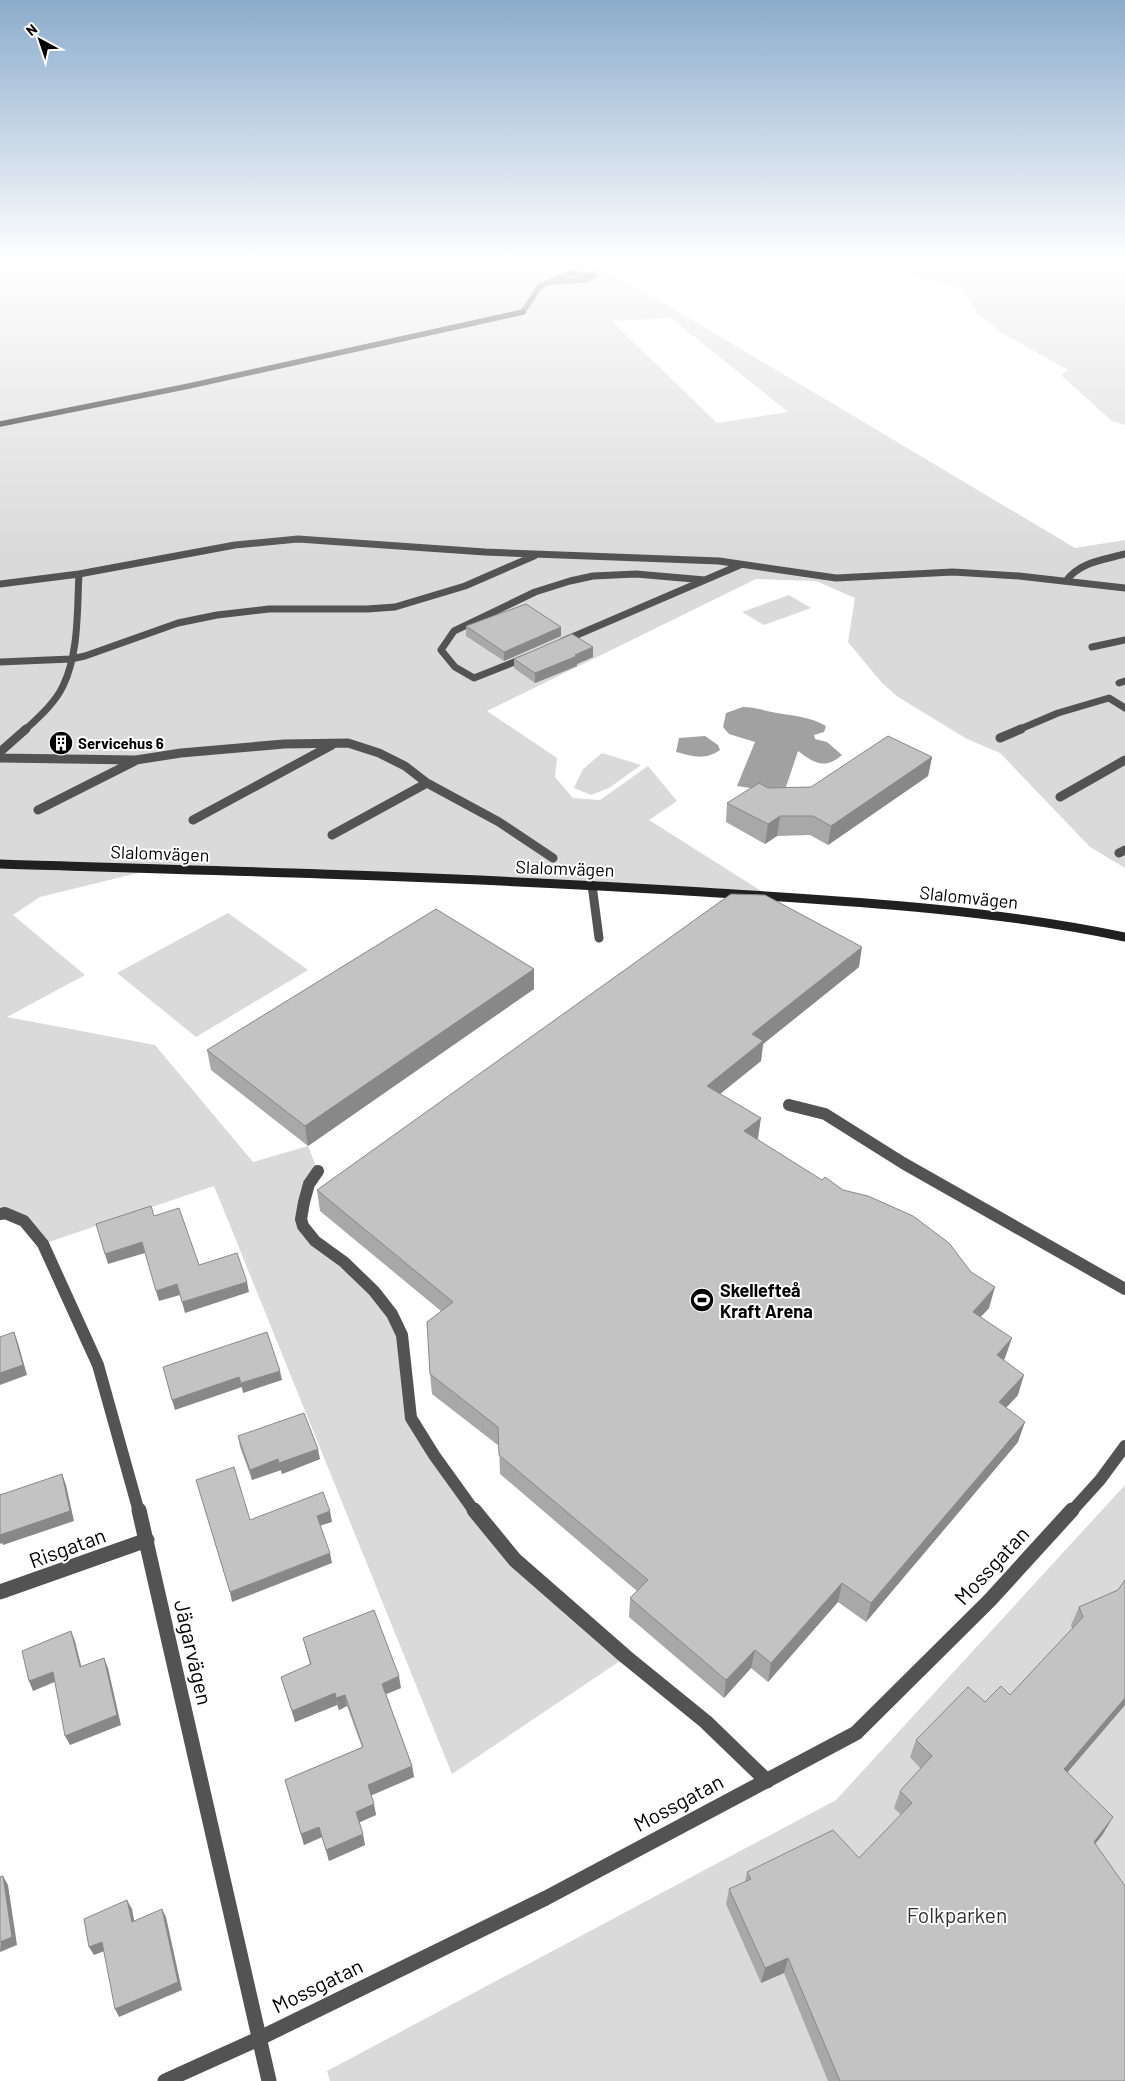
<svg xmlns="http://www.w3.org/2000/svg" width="1125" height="2081" font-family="Barlow,sans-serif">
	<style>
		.green { fill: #dadada; fill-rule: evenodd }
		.water { fill: #a1a1a1 }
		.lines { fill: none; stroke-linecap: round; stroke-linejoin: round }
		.lane-far4 { stroke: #535353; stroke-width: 5.5 }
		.lane-far3 { stroke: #535353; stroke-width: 7 }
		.lane-far2 { stroke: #535353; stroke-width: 9 }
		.lane-far1 { stroke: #535353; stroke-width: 12 }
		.lane { stroke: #535353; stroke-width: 15 }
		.street-far1 { stroke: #535353; stroke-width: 12 }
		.street { stroke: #535353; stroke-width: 15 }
		.secondary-far1 { stroke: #202020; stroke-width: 5.5 }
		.secondary { stroke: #202020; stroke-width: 9 }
		.wall { fill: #a8a8a8 }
		.shaded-wall { fill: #888 }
		.building { fill: #c3c3c3; stroke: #888 }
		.labels { text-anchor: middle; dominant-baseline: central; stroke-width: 4; stroke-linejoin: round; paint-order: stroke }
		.far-poi-label { font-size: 15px; font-weight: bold; fill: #000; stroke: #fff; text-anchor: start }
		.street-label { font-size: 18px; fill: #000; stroke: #fff }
		.poi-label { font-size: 18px; font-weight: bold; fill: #000; stroke: #fff; text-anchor: start }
		.near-street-label { font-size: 21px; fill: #000; stroke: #fff }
		.near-park-label { font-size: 21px; fill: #313131; stroke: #fff }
	</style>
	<rect width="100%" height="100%" fill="#fff"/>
	<!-- green -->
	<path class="green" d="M0 262H589L672 308 1075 548 1125 540V868L1090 847 1000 753 967 739 898 697 882 683 848 642 855 598 816 581 756 579 487 711 557 758 555 777 573 798 600 800 648 766 677 801 649 820 769 896 154 869 40 897 13 915 85 975 7 1017 155 1045 253 1162 308 1146 318 1171 301 1219 344 1262 398 1325 411 1418 515 1560 626 1657 452 1774 214 1186 43 1244 24 1221 0 1214ZM671 318 788 412 717 423 612 321Z
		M869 262H1125V425L1112 421 1061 375 1068 370 1002 333 977 313 962 288 871 265Z
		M789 595 811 608 764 625 742 612Z
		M602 753 641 765 609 788 591 795 574 788 583 769Z
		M228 913 308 970 196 1037 117 973Z
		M1125 1485V2081H330L327 2071 836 1800Z"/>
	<!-- water -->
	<path class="water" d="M743 707C756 707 765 711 777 713 794 716 811 717 826 726L824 732 814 735 815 739 827 742 842 755C825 770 814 763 798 751L784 793 737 786 755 742 729 734 723 727 726 713Z
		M705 736 718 745 720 750C704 761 693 756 676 752L679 738Z"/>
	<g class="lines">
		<!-- lane-far4 -->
		<path class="lane-far4" d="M523 312 540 286 571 273 594 276 584 280 552 282"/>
		<!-- lane-far3 -->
		<path class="lane-far3" d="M1066 581C1080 562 1103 560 1125 554
			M0 584 79 574
			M563 641 705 580
			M1092 647 1125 640
			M527 657 474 678 455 667 441 650 454 631 535 592 570 581 593 576 636 574 705 580 740 565
			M0 662 71 659 85 656 178 623 217 615 269 609H367L395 607 465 586 534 556
			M1119 683 1125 681
			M25 730C39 717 55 703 63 686 79 653 77 610 79 574L235 545 298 539 485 552 719 561 836 578 953 572 1019 576 1125 588
			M1018 730 1058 713 1109 698 1125 708"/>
		<!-- lane-far2 -->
		<path class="lane-far2" d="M1000 738 1021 729
			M0 752 26 729
			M0 758 136 760 181 753 284 744 348 743 379 753 405 766 427 783 499 822 553 858
			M1060 797 1125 760
			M38 810 135 761
			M193 820 332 745
			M332 835 427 783
			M1119 853 1125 850
			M592 885 599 938"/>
		<!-- lane-far1 -->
		<path class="lane-far1" d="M789 1105 825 1114 903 1163 1125 1289
			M318 1171 309 1184 304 1202 301 1219 303 1226 315 1241 344 1262 374 1291 392 1314 402 1335 411 1418 434 1455 475 1512"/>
		<!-- lane -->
		<path class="lane" d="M474 1510 515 1560 626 1657 706 1722 767 1781"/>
		<!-- street-far1 -->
		<path class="street-far1" d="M0 1214 5 1213 24 1221 43 1244 98 1365 139 1512
			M1071 1512 1100 1480 1125 1446"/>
		<!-- street -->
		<path class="street" d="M139 1510 269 2081
			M0 1592 147 1540
			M165 2081 258 2039 546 1898 856 1733 990 1600 1072 1510"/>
		<!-- secondary-far1 -->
		<path class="secondary-far1" d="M0 424 189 386 523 312"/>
		<!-- secondary -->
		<path class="secondary" d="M0 864C234 871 469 877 703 892 844 901 985 908 1125 937"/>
	</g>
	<!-- wall -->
	<path class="wall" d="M466 626 561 636 504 661 466 636Z
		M593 647V657L577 664V666L535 683 514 668V659Z
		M932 757 928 776 828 845 810 835 777 836 765 844 726 822 727 803 768 788 811 787Z
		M859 967 763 1044 761 1061 720 1094 758 1138 757 1139 989 1308 980 1317 1005 1358 1004 1360 1018 1395 1006 1408 1018 1442 866 1622 838 1602 768 1682 751 1668 724 1698 629 1617 630 1598 637 1591 500 1474 499 1446 432 1394 430 1374 441 1311 320 1211 317 1190Z
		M534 969V989L308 1146 211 1070 207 1050Z
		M238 1436 320 1459 282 1474 281 1470 252 1480 240 1447Z
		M1125 1580V1705L1067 1772 1103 1834 1095 1844 1125 2081H828L784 1973 761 1983 726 1904 729 1889 745 1882 747 1872 859 1858 901 1815 894 1808 900 1791 921 1769 910 1757 916 1740 985 1702 1010 1695 1072 1629 1071 1625 1079 1607 1118 1590Z
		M303 1638 401 1688 386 1694 412 1766 414 1777 371 1795 376 1815 359 1822 365 1845 329 1861 322 1837 304 1845 285 1780 362 1747 347 1706 339 1710 337 1705 295 1722 281 1677 310 1665Z"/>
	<!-- shaded-wall -->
	<path class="shaded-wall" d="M561 627V636L504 661V652Z
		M593 647V657L577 664V666L535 683V673Z
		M932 757 928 776 828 845 831 826Z
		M780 816 777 836 765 844 768 824Z
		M862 947 859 967 763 1044 761 1061 705 1106 707 1086 752 1034Z
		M534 969V989L308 1146 305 1126Z
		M761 1118 758 1138 742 1151 744 1131Z
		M142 1242 145 1253 108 1264 105 1254Z
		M247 1282 249 1292 185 1313 182 1302Z
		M177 1284 180 1295 159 1301 156 1291Z
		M995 1287 989 1308 967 1332 973 1312Z
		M14 1332 18 1343 27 1375 0 1385V1373Z
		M1012 1338 1005 1358 991 1375 997 1355Z
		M280 1371 282 1380 243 1393 241 1383Z
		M1024 1375 1018 1395 992 1422 999 1402Z
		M239 1377 242 1387 175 1410 172 1400Z
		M1025 1422 1018 1442 866 1622 871 1603Z
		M318 1449 320 1459 282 1474 279 1463Z
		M278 1459 281 1470 252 1480 250 1470Z
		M62 1474 66 1485 74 1521 3 1545 2 1543 0 1544V1535Z
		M330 1511 332 1522 319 1526 317 1516Z
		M330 1553 332 1563 232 1602 230 1592Z
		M842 1583 838 1602 768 1682 771 1663Z
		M71 1631 75 1641 84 1677 80 1667Z
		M755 1650 751 1668 724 1698 726 1680Z
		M104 1658 108 1668 121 1725 70 1745 65 1736Z
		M53 1672 57 1681 33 1691 29 1681Z
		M399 1676 401 1688 384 1695 382 1684Z
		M335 1693 337 1705 295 1722 292 1711Z
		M345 1695 347 1706 339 1710 336 1698Z
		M1125 1698V1705L1055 1787 1064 1769Z
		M412 1766 414 1777 370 1796 368 1785Z
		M374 1804 376 1815 358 1823 356 1812Z
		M1113 1817 1103 1834 1084 1858 1094 1842Z
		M319 1827 322 1837 304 1845 301 1834Z
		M363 1834 365 1845 329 1861 326 1850Z
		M3 1876 8 1885 17 1945 0 1952Z
		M127 1900 132 1909 136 1930 132 1922Z
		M162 1909 166 1917 182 1990 119 2017 115 2009Z
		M102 1942 107 1950 94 1955 89 1947Z
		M788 1958 784 1973 761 1983 765 1968Z"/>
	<!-- building -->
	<path class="building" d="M526 604 561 627 504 652 466 626Z
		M572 634 593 647 575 655 577 656 535 673 514 659Z
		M888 736 932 757 831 826 813 816H780L768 824 727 803 759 783 768 788 811 787Z
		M731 894 765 895 862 947 752 1034 763 1041 707 1086 761 1118 744 1131 822 1180 825 1177 843 1190 868 1196 913 1216 949 1243 971 1272 995 1287 973 1312 1012 1338 997 1355 1024 1375 999 1402 1025 1422 871 1603 842 1583 771 1663 755 1650 726 1680 630 1598 648 1580 499 1455 498 1427 430 1374 427 1322 453 1302 317 1190Z
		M436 909 534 969 305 1126 207 1050Z
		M151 1206 154 1216 179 1208 199 1265 237 1253 247 1282 182 1302 177 1284 156 1291 142 1242 105 1254 96 1224Z
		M14 1332 23 1365 0 1373V1337Z
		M267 1332 280 1371 241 1383 239 1377 172 1400 163 1367Z
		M304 1413 318 1449 279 1463 278 1459 250 1470 238 1436Z
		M234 1467 250 1520 323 1492 330 1511 317 1516 330 1553 230 1592 196 1480Z
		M62 1474 70 1511 0 1535V1495Z
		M1125 1580V1698L1064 1769 1113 1817 1094 1842 1125 1886V2081H840L788 1958 765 1968 729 1889 751 1879 747 1872 833 1830 859 1858 912 1803 900 1791 932 1756 916 1740 968 1687 985 1702 1001 1686 1010 1695 1083 1617 1079 1607 1118 1590Z
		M374 1610 399 1676 382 1684 412 1766 368 1785 374 1804 356 1812 363 1834 326 1850 319 1827 301 1834 285 1780 363 1747 345 1695 336 1698 335 1693 292 1711 281 1677 311 1664 303 1638Z
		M71 1631 80 1667 104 1658 117 1715 65 1736 53 1672 29 1681 22 1651Z
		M3 1876 12 1937 0 1942V1877Z
		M127 1900 132 1922 162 1909 178 1982 115 2009 102 1942 89 1947 84 1919Z"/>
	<!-- sky -->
	<linearGradient id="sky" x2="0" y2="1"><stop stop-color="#8baccc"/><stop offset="0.47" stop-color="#fff"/><stop offset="1" stop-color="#fff" stop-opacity="0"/></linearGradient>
	<rect width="1125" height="554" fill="url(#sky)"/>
	<!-- icons -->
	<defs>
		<g id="building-disc" transform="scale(1.25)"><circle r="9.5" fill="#000" stroke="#fff"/><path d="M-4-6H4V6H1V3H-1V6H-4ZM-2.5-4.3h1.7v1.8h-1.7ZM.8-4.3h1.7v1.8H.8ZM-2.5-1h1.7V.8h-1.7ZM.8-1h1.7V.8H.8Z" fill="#fff"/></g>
		<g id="stadium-disc" transform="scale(1.25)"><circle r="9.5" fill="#000" stroke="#fff"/><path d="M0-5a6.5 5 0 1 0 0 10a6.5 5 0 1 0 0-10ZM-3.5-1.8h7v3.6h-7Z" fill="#fff"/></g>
	</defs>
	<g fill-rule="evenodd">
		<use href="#building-disc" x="61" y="743"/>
		<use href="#stadium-disc" x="702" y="1300"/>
	</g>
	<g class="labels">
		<!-- far-poi labels -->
		<g class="far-poi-label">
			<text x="78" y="743">Servicehus 6</text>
		</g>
		<!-- street labels -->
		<g class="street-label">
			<text transform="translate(160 853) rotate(2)">Slalomvägen</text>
			<text transform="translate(565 868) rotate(2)">Slalomvägen</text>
			<text transform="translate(969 897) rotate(6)">Slalomvägen</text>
		</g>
		<!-- poi labels -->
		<g class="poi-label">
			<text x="720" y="1290">Skellefteå<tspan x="720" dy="21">Kraft Arena</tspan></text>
		</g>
		<!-- near-street labels -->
		<g class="near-street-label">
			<text transform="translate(67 1547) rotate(-20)">Risgatan</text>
			<text transform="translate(991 1565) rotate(-47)">Mossgatan</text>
			<text transform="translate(194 1652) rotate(77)">Jägarvägen</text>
			<text transform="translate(678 1802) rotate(-28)">Mossgatan</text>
			<text transform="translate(317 1985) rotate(-26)">Mossgatan</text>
		</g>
		<!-- near-park labels -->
		<g class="near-park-label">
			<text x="957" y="1914">Folkparken</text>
		</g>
	</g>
	<!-- north arrow -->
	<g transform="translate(40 40) rotate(320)" stroke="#ffffff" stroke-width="4" paint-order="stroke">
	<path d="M0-4L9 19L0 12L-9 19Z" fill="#000000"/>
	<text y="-8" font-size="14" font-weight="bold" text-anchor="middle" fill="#000000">N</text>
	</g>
</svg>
